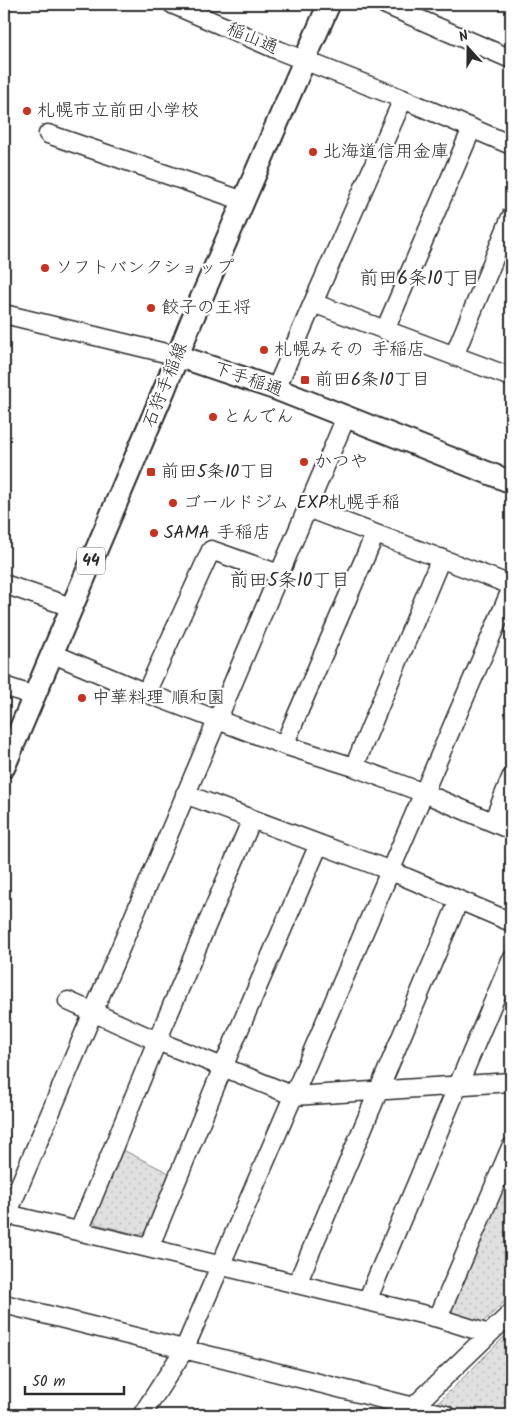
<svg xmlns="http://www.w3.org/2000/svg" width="515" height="1419" font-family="Kalam,'Klee One',sans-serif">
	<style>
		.park { fill: url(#park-dots); stroke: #868686 }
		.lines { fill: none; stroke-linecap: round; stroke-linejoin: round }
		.minor-casing { stroke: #2b2b2b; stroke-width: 21 }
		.major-casing { stroke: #2b2b2b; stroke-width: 25 }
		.minor { stroke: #fff; stroke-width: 18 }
		.major { stroke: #fff; stroke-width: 21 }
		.poi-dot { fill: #c8321e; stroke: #fff; stroke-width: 2 }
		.labels { text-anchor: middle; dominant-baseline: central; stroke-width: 4.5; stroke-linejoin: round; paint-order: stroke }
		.shield { fill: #fff; stroke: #6b6b6b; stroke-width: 1 }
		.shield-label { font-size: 16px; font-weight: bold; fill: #2b2b2b }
		.street-label { font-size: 18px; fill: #2b2b2b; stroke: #fff }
		.poi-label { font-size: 18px; fill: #2b2b2b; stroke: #fff; text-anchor: start }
		.neighbourhood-label { font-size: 19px; fill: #2b2b2b; stroke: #fff }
	</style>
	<defs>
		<pattern id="park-dots" width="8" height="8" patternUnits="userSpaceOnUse" patternTransform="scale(1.25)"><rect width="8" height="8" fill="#e0e0e0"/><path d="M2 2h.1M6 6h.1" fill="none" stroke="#c0c0c0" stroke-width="1.8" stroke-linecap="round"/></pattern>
	</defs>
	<rect width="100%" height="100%" fill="#fff"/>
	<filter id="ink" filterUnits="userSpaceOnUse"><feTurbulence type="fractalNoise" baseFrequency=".02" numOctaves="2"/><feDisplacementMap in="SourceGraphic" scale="10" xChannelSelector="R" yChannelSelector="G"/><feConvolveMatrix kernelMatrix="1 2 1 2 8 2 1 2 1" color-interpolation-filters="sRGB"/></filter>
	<g filter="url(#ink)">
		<!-- park -->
		<path class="park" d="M123 1150 169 1173 145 1232 139 1235 96 1224 92 1218Z
			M511 1168V1296L481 1324 447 1312Z
			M511 1330V1415H426Z"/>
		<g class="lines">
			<!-- minor casing -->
			<g class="minor-casing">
				<path id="minor" d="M172 4 278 50 403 99 511 145
					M384 4 511 59
					M48 134 244 201
					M313 303 511 377
					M4 314 178 356
					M385 330 472 128
					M454 356 511 217
					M276 389 313 303 403 99
					M307 508 511 585
					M4 584 71 607
					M51 653 146 693 284 745 354 767 424 793 511 830
					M4 686 34 696
					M146 693 211 550 279 574
					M284 745 375 534
					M354 767 441 558
					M185 794 391 871 511 922
					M493 822 511 778
					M68 1001 157 1041 223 1067 294 1096 511 1082
					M7 1214 438 1318 489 1334
					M4 1222 346 417
					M79 1231 157 1041 252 819
					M149 1248 223 1067 319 844
					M297 1284 459 900
					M367 1301 511 960
					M4 1304 446 1415
					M438 1318 511 1147
					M407 1413 511 1313
					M142 1415 184 1350 511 590"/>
			</g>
			<!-- major casing -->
			<g class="major-casing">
				<path id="major" d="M178 356 276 389 511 482
					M4 767 165 388 191 322 329 4"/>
			</g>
			<!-- minor -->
			<use href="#minor" class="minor"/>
			<!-- major -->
			<use href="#major" class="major"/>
		</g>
	</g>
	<!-- markers -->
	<g class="poi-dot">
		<circle cx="27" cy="111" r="5"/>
		<circle cx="313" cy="152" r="5"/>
		<circle cx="45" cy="268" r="5"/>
		<circle cx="151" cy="308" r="5"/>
		<circle cx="264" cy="350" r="5"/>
		<rect x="300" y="375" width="10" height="10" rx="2.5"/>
		<circle cx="213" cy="417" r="5"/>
		<circle cx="304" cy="462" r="5"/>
		<rect x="146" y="467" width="10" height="10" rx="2.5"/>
		<circle cx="173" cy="503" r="5"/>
		<circle cx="154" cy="533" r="5"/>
		<circle cx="82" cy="698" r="5"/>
	</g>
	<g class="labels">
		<!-- shield labels -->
		<rect class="shield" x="77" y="547.5" width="28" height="27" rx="4"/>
		<g class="shield-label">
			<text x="91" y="561">44</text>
		</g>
		<!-- street labels -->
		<g class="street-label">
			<text transform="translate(252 39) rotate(23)">稲山通</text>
			<text transform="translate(248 380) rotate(19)">下手稲通</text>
			<text transform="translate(166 385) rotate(-68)">石狩手稲線</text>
		</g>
		<!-- poi labels -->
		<g class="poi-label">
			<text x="37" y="111">札幌市立前田小学校</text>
			<text x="323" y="152">北海道信用金庫</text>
			<text x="55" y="268">ソフトバンクショップ</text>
			<text x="161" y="308">餃子の王将</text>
			<text x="274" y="350">札幌みその 手稲店</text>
			<text x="315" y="380">前田6条10丁目</text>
			<text x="223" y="417">とんでん</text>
			<text x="314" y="462">かつや</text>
			<text x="161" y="472">前田5条10丁目</text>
			<text x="183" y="503">ゴールドジム EXP札幌手稲</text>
			<text x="164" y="533">SAMA 手稲店</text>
			<text x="92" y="698">中華料理 順和園</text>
		</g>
		<!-- neighbourhood labels -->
		<g class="neighbourhood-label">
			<text x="420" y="279">前田6条10丁目</text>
			<text x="290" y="581">前田5条10丁目</text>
		</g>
	</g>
	<!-- margin -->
	<rect width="515" height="1419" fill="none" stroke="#fff" stroke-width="20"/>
	<rect x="10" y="10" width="495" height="1399" fill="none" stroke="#2b2b2b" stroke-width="2" filter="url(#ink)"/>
	<!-- north arrow -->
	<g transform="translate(468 48) rotate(339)" stroke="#ffffff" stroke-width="4" paint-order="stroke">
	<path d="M0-4L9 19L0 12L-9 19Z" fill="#2b2b2b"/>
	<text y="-8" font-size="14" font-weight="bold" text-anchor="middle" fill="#2b2b2b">N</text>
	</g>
	<!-- scale -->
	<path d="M25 1386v8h99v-8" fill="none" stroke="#2b2b2b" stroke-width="2.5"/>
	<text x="32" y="1386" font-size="15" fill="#2b2b2b" stroke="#ffffff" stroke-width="4" paint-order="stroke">50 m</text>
</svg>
